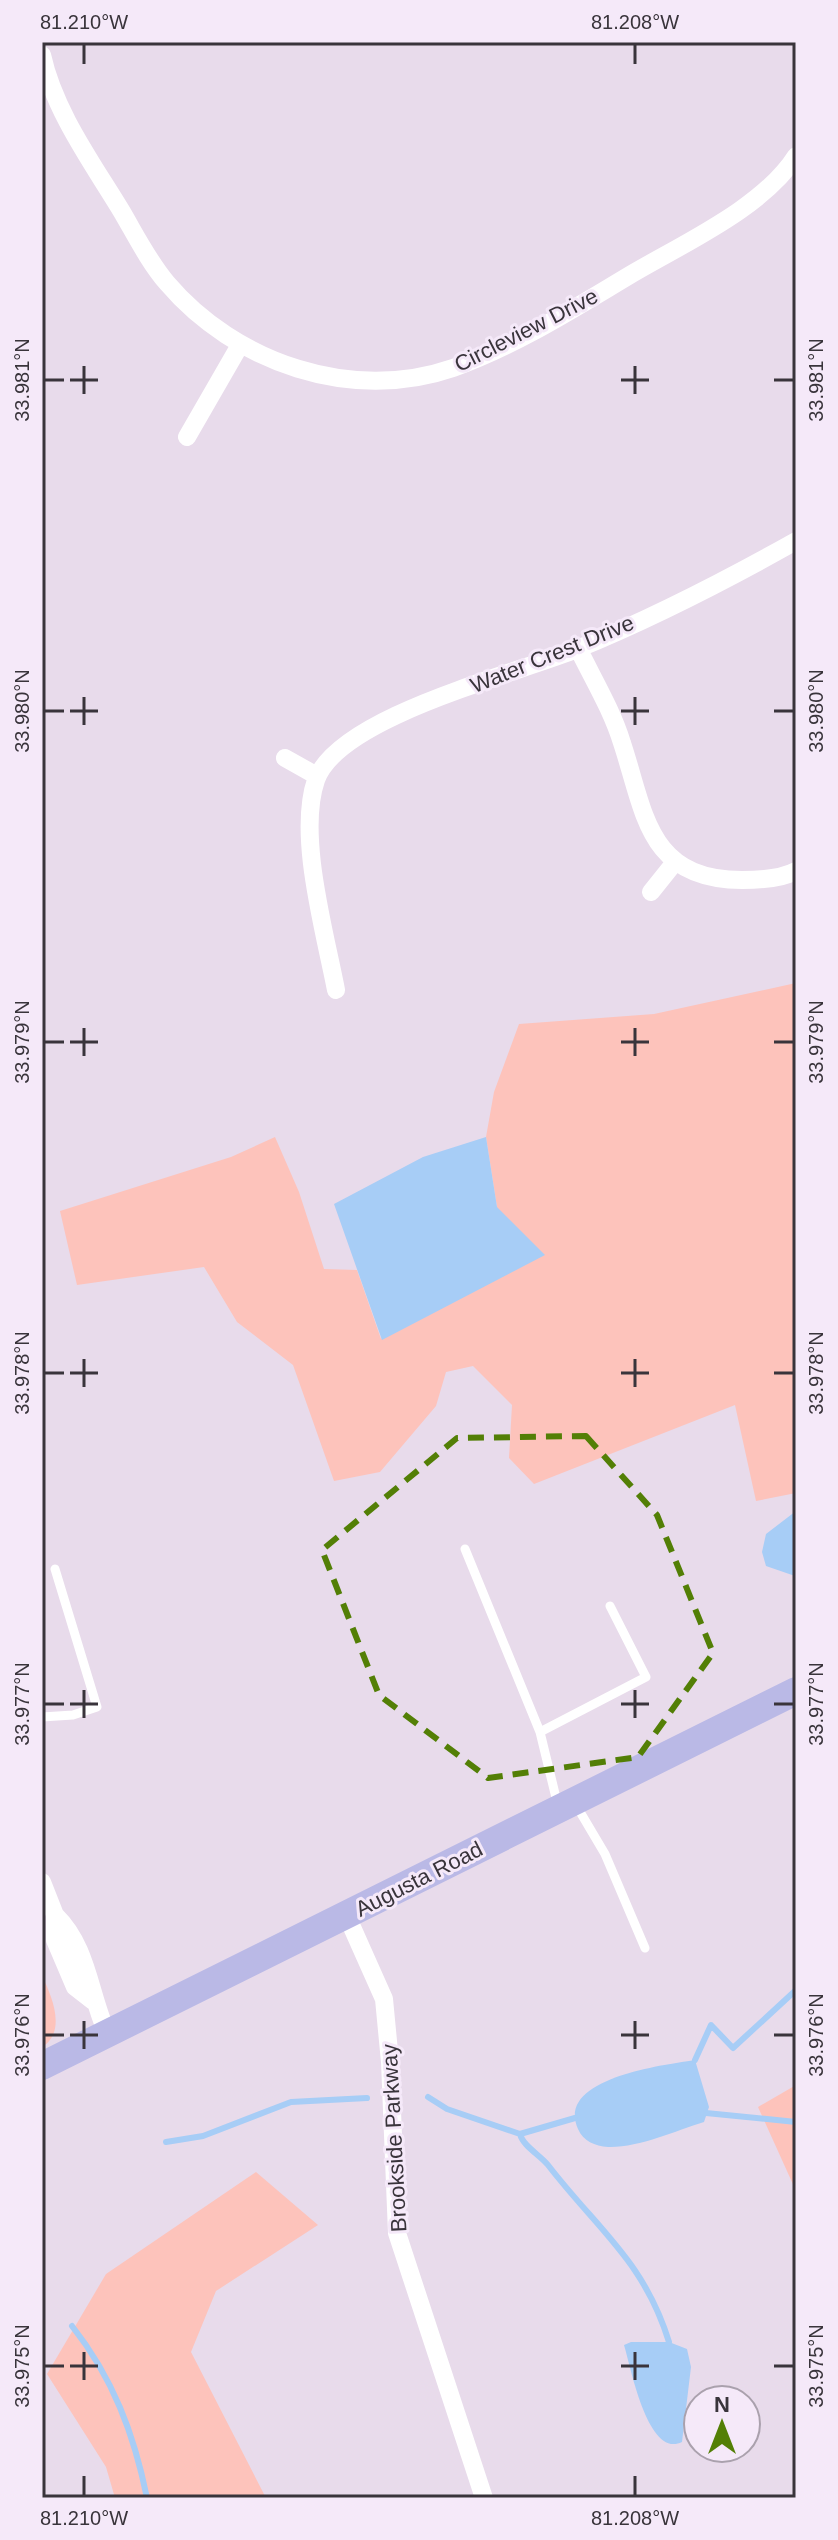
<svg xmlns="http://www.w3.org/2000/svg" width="838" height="2540" font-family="Helvetica,sans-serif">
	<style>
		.green { fill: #fdc3bb }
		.water { fill: #a7cdf6 }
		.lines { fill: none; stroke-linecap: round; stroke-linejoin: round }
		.stream { stroke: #a7cdf6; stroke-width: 6 }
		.lane { stroke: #fff; stroke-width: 9 }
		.street { stroke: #fff; stroke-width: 18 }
		.primary { stroke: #bab9e6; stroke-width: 28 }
		.marked { fill: none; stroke: #537f06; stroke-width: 6; stroke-dasharray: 16 10; stroke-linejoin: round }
		.ticks { fill: none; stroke: #39343b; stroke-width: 3 }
		.labels { text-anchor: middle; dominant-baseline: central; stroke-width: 6; stroke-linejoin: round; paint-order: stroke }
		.street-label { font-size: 22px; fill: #39343b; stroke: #f5e9f9 }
		.neatline { fill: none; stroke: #39343b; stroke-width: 3 }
		.ticks-label { font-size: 20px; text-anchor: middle; fill: #39343b }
	</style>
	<rect width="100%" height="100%" fill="#e8dbeb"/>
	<!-- green -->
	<path class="green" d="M796 983V1493L756 1501 735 1405 534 1484 509 1458 512 1405 473 1366 446 1372 436 1406 380 1472 334 1481 293 1365 237 1322 204 1267 77 1285 60 1211 231 1157 275 1137 299 1192 324 1269 357 1270 381 1339 497 1207 486 1137 494 1092 519 1024 654 1014Z
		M42 1976C52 1996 67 2032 42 2047Z
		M796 2085V2191L758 2107Z
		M256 2172 318 2225 216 2291 191 2352 266 2498H115L106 2467 47 2374 106 2274Z"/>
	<!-- water -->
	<path class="water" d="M486 1137 497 1207 545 1255 382 1340 334 1204 423 1157Z
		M796 1511V1576H795L766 1566 762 1552 766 1534Z
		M695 2060 709 2107 704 2122C675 2131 638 2148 608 2147 595 2146 583 2141 578 2129 555 2078 664 2065 695 2060Z
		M631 2342H669L687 2349 691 2367 682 2442C648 2459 631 2368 624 2345Z"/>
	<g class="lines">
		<!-- stream -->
		<path class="stream" d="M695 2060 711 2025 733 2048 796 1990
			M428 2097 447 2109 520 2134C523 2146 540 2155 548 2165 598 2230 644 2261 669 2342
			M706 2113 796 2122
			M520 2134 575 2118
			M166 2142 203 2136 291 2102 367 2098
			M72 2326C113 2378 134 2434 147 2498"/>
		<!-- lane -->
		<path class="lane" d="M465 1549 540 1732
			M42 1717 73 1715 97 1707 55 1569
			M576 1805 605 1854 645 1948
			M558 1806 540 1732 646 1677 610 1606"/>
		<!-- street -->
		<path class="street" d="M42 55C54 111 93 164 122 212 136 236 149 262 167 283 235 363 352 403 453 368 515 346 573 309 630 275 682 244 763 208 796 156
			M187 437 240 345
			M578 648C593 679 612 710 622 743 645 812 647 880 742 880 759 880 781 879 796 871
			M285 758 317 776
			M651 892 675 862
			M336 990C325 932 297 835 316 780 339 716 516 674 577 649 648 620 730 578 796 541
			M42 1882 55 1915V1940L75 1987 93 2001
			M55 1915C88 1947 89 1993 107 2033
			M347 1916 384 1999 390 2062 397 2233 484 2498"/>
		<!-- primary -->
		<path class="primary" d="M42 2066 796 1691"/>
	</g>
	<!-- marked area -->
	<path class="marked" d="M586 1436 657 1515 713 1653 638 1757 488 1778 379 1695 322 1550 457 1438Z"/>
	<!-- ticks -->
	<path class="ticks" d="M84 44V64M635 44V64M84 366V394M635 366V394M44 380H64M70 380H98M621 380H649M774 380H794M84 697V725M635 697V725M44 711H64M70 711H98M621 711H649M774 711H794M84 1028V1056M635 1028V1056M44 1042H64M70 1042H98M621 1042H649M774 1042H794M84 1359V1387M635 1359V1387M44 1373H64M70 1373H98M621 1373H649M774 1373H794M84 1690V1718M635 1690V1718M44 1704H64M70 1704H98M621 1704H649M774 1704H794M84 2021V2049M635 2021V2049M44 2035H64M70 2035H98M621 2035H649M774 2035H794M84 2352V2380M635 2352V2380M44 2366H64M70 2366H98M621 2366H649M774 2366H794M84 2476V2496M635 2476V2496"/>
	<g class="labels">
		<!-- street labels -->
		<g class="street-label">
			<text transform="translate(526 330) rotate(-27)">Circleview Drive</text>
			<text transform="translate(552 654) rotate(-22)">Water Crest Drive</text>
			<text transform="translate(419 1879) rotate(-27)">Augusta Road</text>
			<text transform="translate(394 2138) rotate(-93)">Brookside Parkway</text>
		</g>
	</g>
	<!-- border -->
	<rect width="838" height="2540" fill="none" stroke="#f5e9f9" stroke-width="88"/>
	<!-- north arrow -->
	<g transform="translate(722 2424)"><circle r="38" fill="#f5e9f9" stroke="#aaa1ad" stroke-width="2"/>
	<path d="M0-6L14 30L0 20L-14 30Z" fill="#537f06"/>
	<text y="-12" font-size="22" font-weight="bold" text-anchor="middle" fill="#39343b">N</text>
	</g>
	<rect x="44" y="44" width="750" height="2452" class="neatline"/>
	<g class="ticks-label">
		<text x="84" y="29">81.210°W</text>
		<text x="635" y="29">81.208°W</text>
		<text transform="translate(22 380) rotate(-90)" y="7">33.981°N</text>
		<text transform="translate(816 380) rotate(-90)" y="7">33.981°N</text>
		<text transform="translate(22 711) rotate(-90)" y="7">33.980°N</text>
		<text transform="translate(816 711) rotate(-90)" y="7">33.980°N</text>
		<text transform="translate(22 1042) rotate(-90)" y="7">33.979°N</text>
		<text transform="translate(816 1042) rotate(-90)" y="7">33.979°N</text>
		<text transform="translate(22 1373) rotate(-90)" y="7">33.978°N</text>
		<text transform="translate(816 1373) rotate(-90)" y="7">33.978°N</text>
		<text transform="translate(22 1704) rotate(-90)" y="7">33.977°N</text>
		<text transform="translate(816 1704) rotate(-90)" y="7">33.977°N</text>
		<text transform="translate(22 2035) rotate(-90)" y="7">33.976°N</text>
		<text transform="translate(816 2035) rotate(-90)" y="7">33.976°N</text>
		<text transform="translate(22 2366) rotate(-90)" y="7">33.975°N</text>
		<text transform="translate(816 2366) rotate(-90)" y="7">33.975°N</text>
		<text x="84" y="2525">81.210°W</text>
		<text x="635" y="2525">81.208°W</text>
	</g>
</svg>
